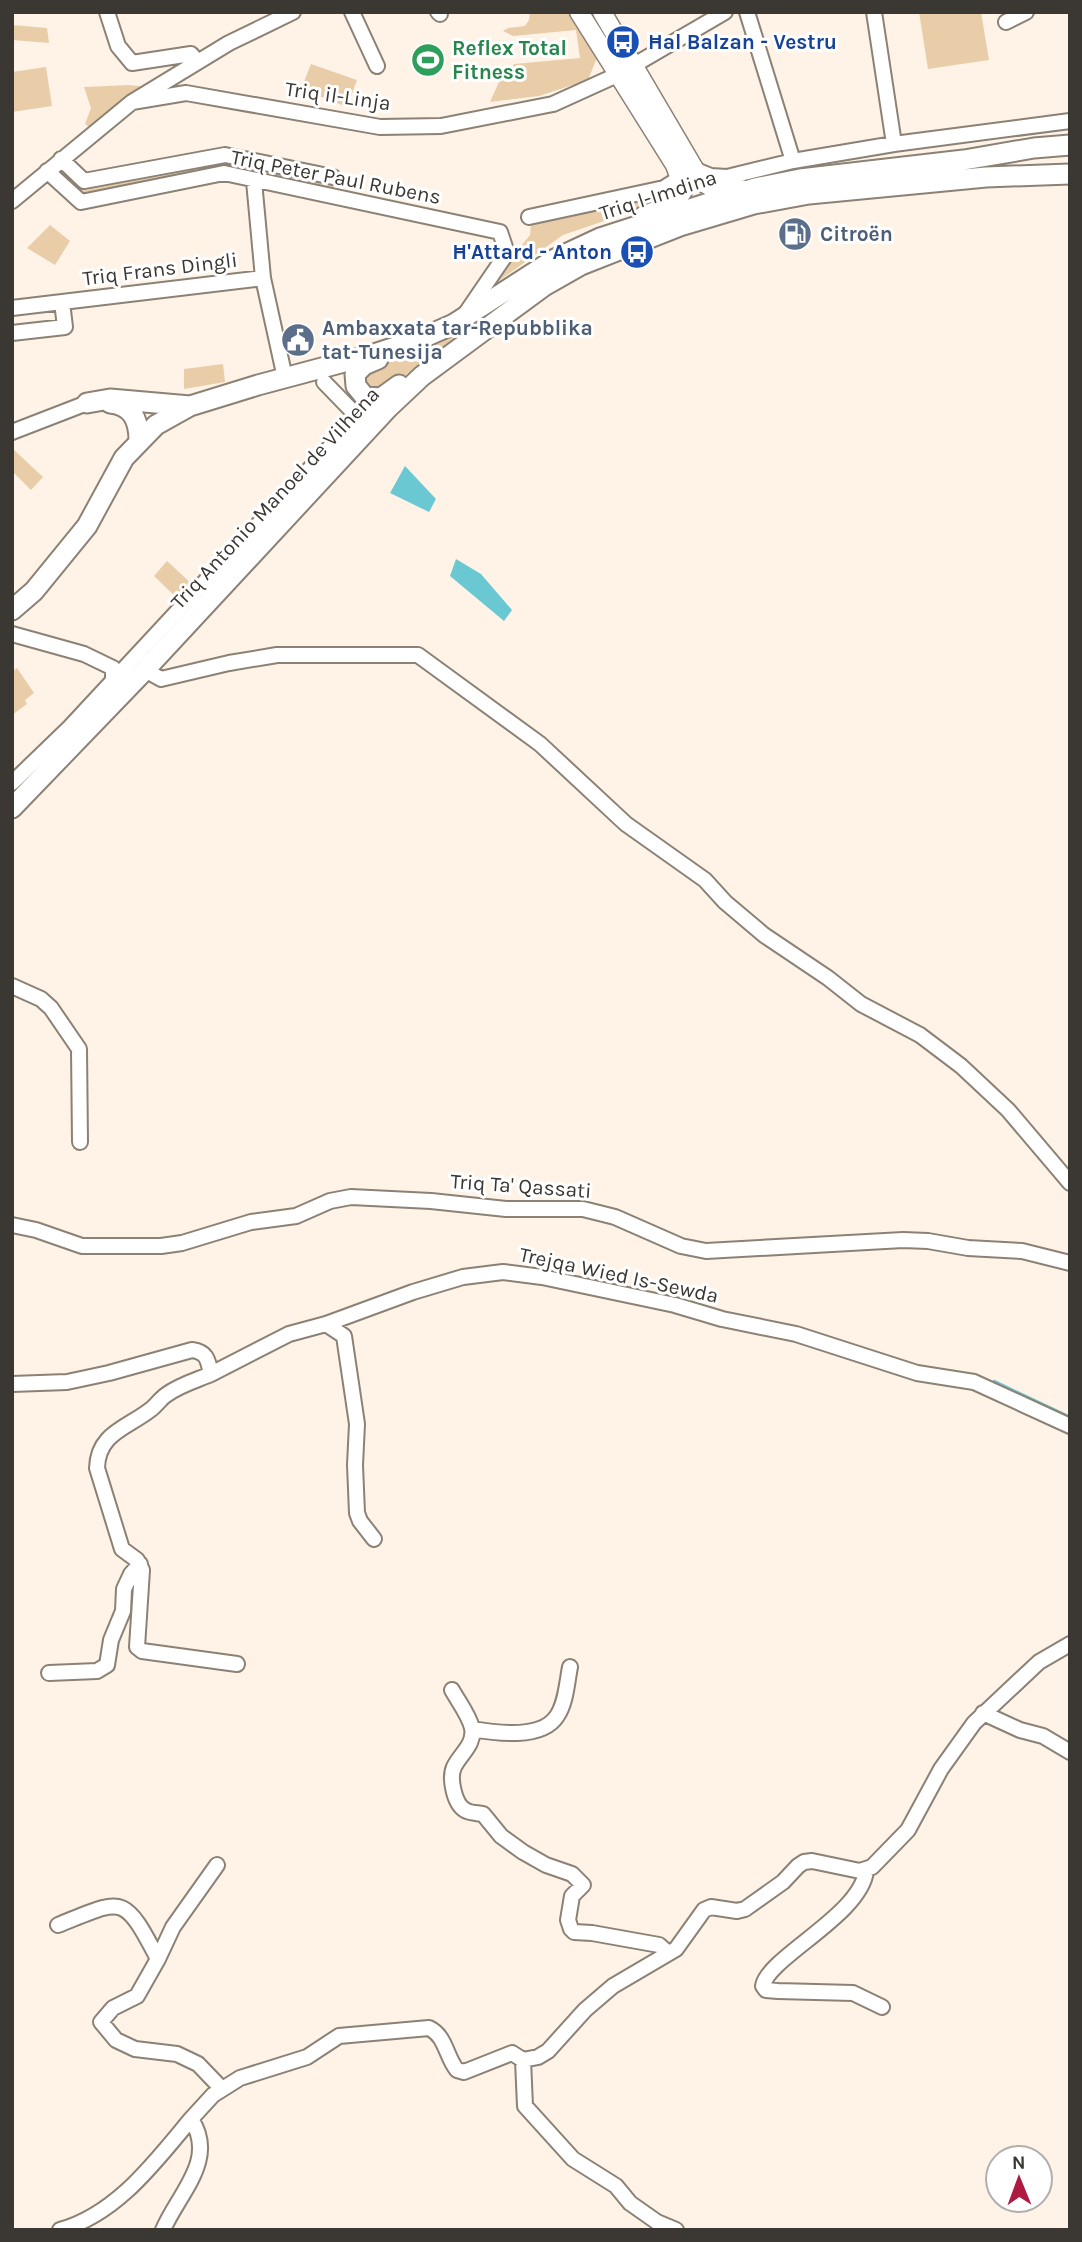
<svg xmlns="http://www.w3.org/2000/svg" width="1082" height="2242" font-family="Karla,sans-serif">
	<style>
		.green { fill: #e9cda9 }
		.water { fill: #6ac8d2 }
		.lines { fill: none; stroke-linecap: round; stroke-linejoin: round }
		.stream { stroke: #6ac8d2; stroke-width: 2.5 }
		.minor-casing { stroke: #8b8175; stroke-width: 18 }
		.major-casing { stroke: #8b8175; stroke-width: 21 }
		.highway-casing { stroke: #8b8175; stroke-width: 23 }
		.minor { stroke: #fff; stroke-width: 14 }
		.major { stroke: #fff; stroke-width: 18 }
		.highway { stroke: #fff; stroke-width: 19 }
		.labels { text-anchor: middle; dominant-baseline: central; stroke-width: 6; stroke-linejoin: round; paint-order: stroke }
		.transit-label { font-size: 21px; font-weight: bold; fill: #164399; stroke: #fff; text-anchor: start }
		.leisure-label { font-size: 21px; font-weight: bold; fill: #27864d; stroke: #fff; text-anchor: start }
		.street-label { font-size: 21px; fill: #3b3732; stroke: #fff }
		.service-label { font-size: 21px; font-weight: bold; fill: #4e5e75; stroke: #fff; text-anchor: start }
	</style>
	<rect width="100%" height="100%" fill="#fef3e6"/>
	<!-- green -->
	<path class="green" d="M530 12H571L598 55 588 80 539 96 490 102 503 73 508 74 514 64 580 58 576 30 513 36 503 31 508 28 525 26 529 20Z
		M919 12H981L989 60 928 69Z
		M12 25 47 28 49 43 12 40Z
		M311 64 357 80 347 107 301 89Z
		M46 67 52 106 12 112V72Z
		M129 85 147 87 91 128 85 124 91 108 84 87Z
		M224 160 335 182 333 189 223 167 82 197 57 174 62 169 84 188Z
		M676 190 660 202 563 235 486 290 530 235 531 224 667 196 669 191Z
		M50 225 70 241 55 265 27 248Z
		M520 293 397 381 368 392 362 373 369 367 436 342Z
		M223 364 225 382 184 389V369Z
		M12 448 43 477 31 490 12 471Z
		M167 561 194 586 180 601 154 576Z
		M17 668 34 693 25 700 27 704 12 715V672Z"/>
	<!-- water -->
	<path class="water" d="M405 466 436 499 429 512 390 493Z
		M456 559 481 574 512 610 504 621 450 576Z"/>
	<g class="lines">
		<!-- stream -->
		<path class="stream" d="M994 1381 1070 1417"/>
		<!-- minor casing -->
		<g class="minor-casing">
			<path id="minor" d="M107 12 118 46 132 63 191 54 198 62
				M352 12 377 66
				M438 12 440 14
				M747 12 793 161
				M874 12 894 144
				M1006 22 1026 12
				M132 102 186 93 380 127 441 126 553 104 617 75 725 12
				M61 159 84 181 225 155 333 177
				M696 170 711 176 727 177 793 161 894 144 1070 121
				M47 171 81 202 224 173 500 232 507 253 466 313
				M254 181 263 278 285 378
				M12 201 132 102 229 43 293 12
				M529 217 664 188 680 178
				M12 308 263 278
				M12 333 65 327 62 302
				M324 382 358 417
				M12 432 87 403
				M12 634 84 654 113 668V680
				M145 670 161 679 229 663 277 655H418L540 744 626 824 705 880 725 902 764 935 828 978 861 1004 920 1035 961 1066 1008 1110 1070 1183
				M12 783 70 727 358 417 381 398
				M12 986 41 999 51 1008 79 1049 80 1142
				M12 1225 36 1230 82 1246H161L182 1243 251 1222 296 1216 330 1201 351 1197 431 1201 506 1209H583L615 1217 681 1246 706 1251 903 1240 928 1241 968 1248 1022 1251 1070 1263
				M326 1324 344 1336 357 1424 355 1465 357 1513 360 1521 374 1539
				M211 1374C197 1380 179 1385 166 1395 160 1399 156 1406 150 1410 127 1428 98 1433 97 1468L122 1549 137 1560 142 1570 137 1647 142 1651 237 1664
				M12 1384 67 1382 109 1373 192 1350C207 1352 208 1360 211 1374L289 1334 326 1324 413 1292 463 1277 503 1272 542 1277 675 1305 722 1319 796 1334 917 1373 974 1382 1070 1426
				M49 1673 97 1671 107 1665 111 1640 123 1611 124 1589 131 1574 140 1564
				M452 1690C458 1701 469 1715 472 1728 475 1745 460 1754 454 1767 449 1778 454 1806 467 1811 471 1813 478 1813 483 1814L501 1836 523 1852 546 1865 572 1874 583 1885 572 1896 568 1920 571 1929 574 1932 592 1933 659 1945 668 1953
				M983 1713 1020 1730 1043 1736 1070 1752
				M472 1729C495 1733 542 1740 557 1716 566 1703 567 1682 570 1667
				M866 1871C861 1915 767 1958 763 1986L766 1990 778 1991 853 1993 882 2007
				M58 1925C123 1899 123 1892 158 1959L137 1996 113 2008 101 2022 116 2040 135 2049 177 2054 198 2064 222 2089
				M158 1959 173 1927 217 1865
				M523 2060 525 2106 573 2159 616 2186 630 2203 657 2222 676 2230
				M60 2230C117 2214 155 2162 191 2119
				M163 2230C178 2194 218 2160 191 2119L213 2095 240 2078 307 2057 339 2036 429 2028C446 2036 446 2057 457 2070L464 2072 512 2053 523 2060 538 2057 548 2051 585 2010 613 1986 676 1949 704 1910 711 1907 737 1911 745 1909 783 1882 798 1866 804 1862 812 1861 860 1871 872 1867 908 1830 941 1769 974 1723 1039 1662 1070 1644"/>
		</g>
		<!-- major casing -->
		<g class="major-casing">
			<path id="major" d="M579 12 675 165 684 189 676 202 643 216
				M602 12 702 182 717 190 741 189"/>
		</g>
		<!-- highway casing -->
		<g class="highway-casing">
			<path id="highway" d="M378 359 364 365 355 374 356 386 365 397 381 398 399 385
				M87 403 110 399 190 406
				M110 403C132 405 139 420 139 441
				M12 610 34 591 87 526 124 458 156 425 190 406 258 385 374 354 420 339 454 324 555 259 600 238 755 188 800 179 964 160 1034 148 1070 145
				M12 808 145 670 388 408 422 376 544 286 581 265 680 226 754 204 809 194 986 177 1070 174"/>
		</g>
		<!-- minor -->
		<use href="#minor" class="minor"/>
		<!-- major -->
		<use href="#major" class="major"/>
		<!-- highway -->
		<use href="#highway" class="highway"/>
	</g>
	<!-- icons -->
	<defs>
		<g id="bus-disc" transform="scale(1.75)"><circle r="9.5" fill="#1a4fb4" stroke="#fff"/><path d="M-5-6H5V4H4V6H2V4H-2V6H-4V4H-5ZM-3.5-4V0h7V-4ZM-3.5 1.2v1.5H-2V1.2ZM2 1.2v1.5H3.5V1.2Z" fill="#fff"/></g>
		<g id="stadium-disc" transform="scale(1.75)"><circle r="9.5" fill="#2e9e5b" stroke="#fff"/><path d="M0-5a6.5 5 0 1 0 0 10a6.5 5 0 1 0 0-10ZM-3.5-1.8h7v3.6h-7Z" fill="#fff"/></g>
		<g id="fuel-disc" transform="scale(1.75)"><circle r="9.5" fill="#5c6f8a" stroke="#fff"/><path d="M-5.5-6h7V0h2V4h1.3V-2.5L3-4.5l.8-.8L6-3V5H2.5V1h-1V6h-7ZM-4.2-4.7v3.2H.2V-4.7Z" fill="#fff"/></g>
		<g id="civic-disc" transform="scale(1.75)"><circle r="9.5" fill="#5c6f8a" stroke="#fff"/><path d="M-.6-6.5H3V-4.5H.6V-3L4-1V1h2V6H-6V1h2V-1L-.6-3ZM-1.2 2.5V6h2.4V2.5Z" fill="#fff"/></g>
	</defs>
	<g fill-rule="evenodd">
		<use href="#bus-disc" x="623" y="42"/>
		<use href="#stadium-disc" x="428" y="60"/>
		<use href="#fuel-disc" x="795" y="234"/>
		<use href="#bus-disc" x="637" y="252"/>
		<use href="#civic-disc" x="298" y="340"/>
	</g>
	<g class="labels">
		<!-- transit labels -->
		<g class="transit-label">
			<text x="648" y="42">Ħal Balzan - Vestru</text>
			<text x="612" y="252" text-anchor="end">Ħ'Attard - Anton</text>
		</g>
		<!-- leisure labels -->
		<g class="leisure-label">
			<text x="452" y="48">Reflex Total<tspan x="452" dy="24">Fitness</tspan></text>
		</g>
		<!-- street labels -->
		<g class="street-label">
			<text transform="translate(338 96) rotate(8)">Triq il-Linja</text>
			<text transform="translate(336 177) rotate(11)">Triq Peter Paul Rubens</text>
			<text transform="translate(658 195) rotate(-18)">Triq l-Imdina</text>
			<text transform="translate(160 269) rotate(-7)">Triq Frans Dingli</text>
			<text transform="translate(275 498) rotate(-47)">Triq Antonio Manoel de Vilhena</text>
			<text transform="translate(521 1186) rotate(4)">Triq Ta' Qassati</text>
			<text transform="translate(619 1275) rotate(12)">Trejqa Wied Is-Sewda</text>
		</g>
		<!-- service labels -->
		<g class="service-label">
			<text x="820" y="234">Citroën</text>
			<text x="322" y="328">Ambaxxata tar-Repubblika<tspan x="322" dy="24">tat-Tunesija</tspan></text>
		</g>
	</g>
	<!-- border -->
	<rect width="1082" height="2242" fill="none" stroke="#3b3732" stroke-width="28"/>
	<!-- north arrow -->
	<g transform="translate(1019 2179) rotate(359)"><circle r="33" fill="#ffffff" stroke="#b1afad" stroke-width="2"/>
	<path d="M0-5L12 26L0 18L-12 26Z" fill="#ae1a41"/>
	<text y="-10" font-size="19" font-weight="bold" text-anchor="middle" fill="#3b3732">N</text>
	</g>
</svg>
